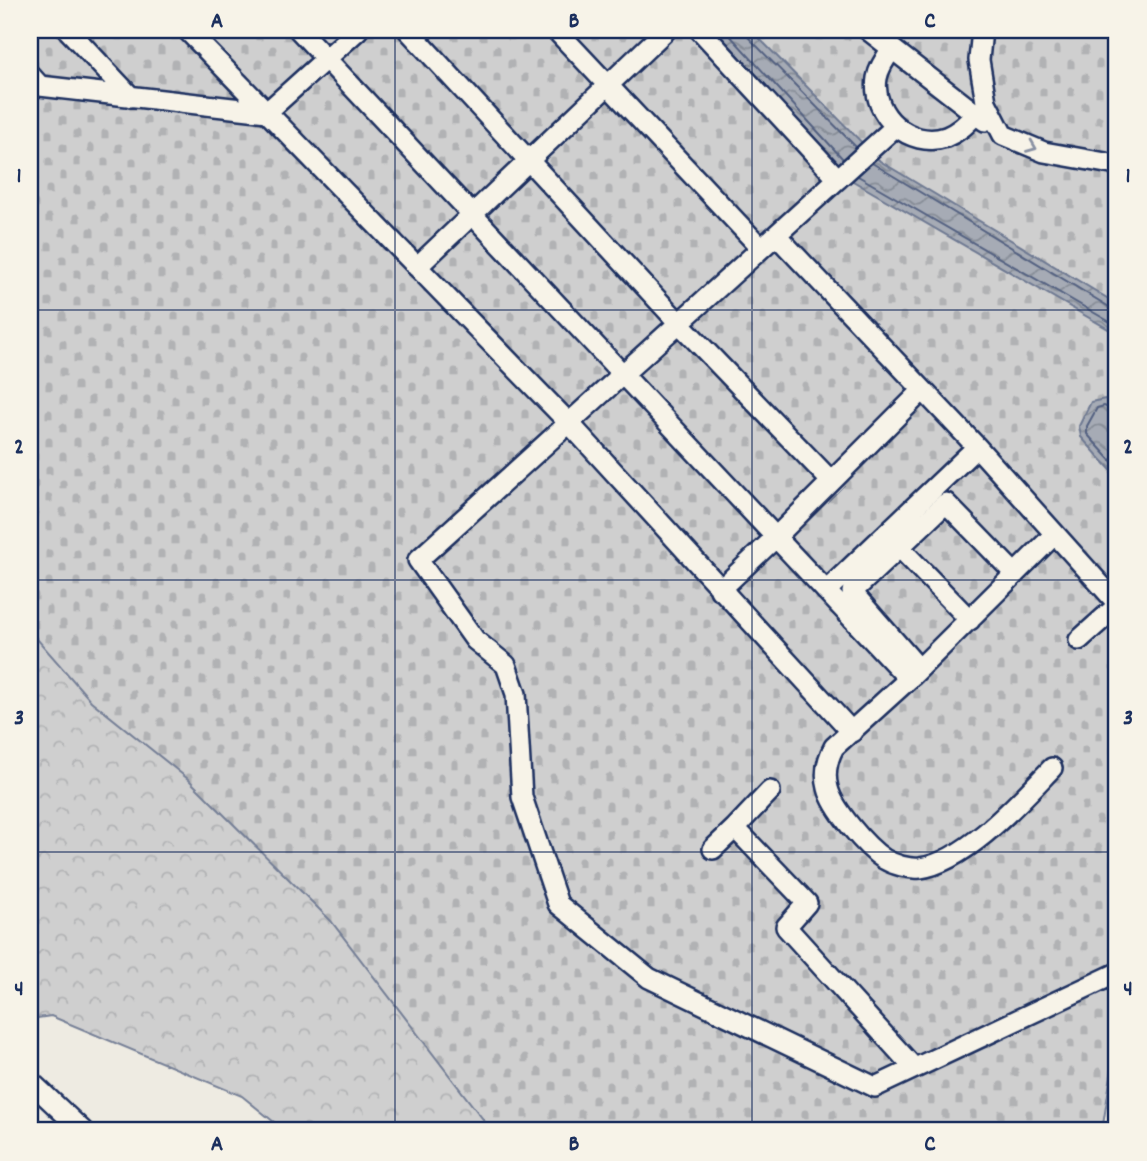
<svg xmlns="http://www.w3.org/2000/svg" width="1147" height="1161" font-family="Dekko,sans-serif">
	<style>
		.forest { fill: url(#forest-crowns); stroke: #757f96; stroke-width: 2 }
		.cemetery { fill: url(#cemetery-stones); stroke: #757f96; stroke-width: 2 }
		.water { fill: url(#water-waves); stroke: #6e7992; stroke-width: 2 }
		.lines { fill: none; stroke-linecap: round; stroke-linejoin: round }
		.shore { stroke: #536181; stroke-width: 2 }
		.minor-casing { stroke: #1b2f5e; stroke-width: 24 }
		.minor { stroke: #f7f3e8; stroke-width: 19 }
		.oneway { stroke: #8991a3 }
		.grid { fill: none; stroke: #1b2f5e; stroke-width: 2; stroke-opacity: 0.55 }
		.neatline { fill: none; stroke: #1b2f5e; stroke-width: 2.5 }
		.grid-label { font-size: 23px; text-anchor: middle; font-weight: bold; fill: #1b2f5e }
	</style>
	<defs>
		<pattern id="forest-crowns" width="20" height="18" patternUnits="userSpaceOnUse" patternTransform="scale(1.75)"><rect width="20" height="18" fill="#cfcfcf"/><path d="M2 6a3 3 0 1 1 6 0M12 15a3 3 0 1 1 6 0" fill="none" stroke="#b1b2b4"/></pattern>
		<pattern id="cemetery-stones" width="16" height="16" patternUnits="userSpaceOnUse" patternTransform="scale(1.75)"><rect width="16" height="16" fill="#cfcfcf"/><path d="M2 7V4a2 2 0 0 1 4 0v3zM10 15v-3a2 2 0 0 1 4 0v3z" fill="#b1b2b4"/></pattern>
		<pattern id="water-waves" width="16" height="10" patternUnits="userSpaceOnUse" patternTransform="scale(1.75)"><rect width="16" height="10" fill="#a6abb5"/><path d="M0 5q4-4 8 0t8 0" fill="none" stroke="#868c96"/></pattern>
	</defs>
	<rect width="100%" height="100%" fill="#eeebe2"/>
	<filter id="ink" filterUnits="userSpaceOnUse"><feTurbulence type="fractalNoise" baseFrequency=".0143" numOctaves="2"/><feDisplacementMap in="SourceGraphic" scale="14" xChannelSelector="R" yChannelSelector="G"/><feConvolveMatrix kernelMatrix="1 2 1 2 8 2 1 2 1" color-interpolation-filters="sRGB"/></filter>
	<g filter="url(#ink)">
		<!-- forest -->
		<path class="forest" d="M30 95 798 1131H285L242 1096 51 1016 30 1019Z"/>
		<!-- cemetery -->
		<path class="cemetery" d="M30 30H1117V1038L1102 1131H492L331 921 188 779 91 701 30 631Z"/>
		<!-- water -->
		<path class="water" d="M715 30H751L880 161 1117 304V334L853 181Z
			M1105 399 1117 405V477L1081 437 1079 426 1091 402Z"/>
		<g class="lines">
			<!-- shore -->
			<path class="shore" d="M725 30 843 159
				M746 30 749 38 856 147
				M872 163 1111 308 1117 309
				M858 176 1117 326
				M1117 411 1104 406 1097 408 1087 426V434L1117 467"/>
			<!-- minor casing -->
			<g class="minor-casing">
				<path id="minor" d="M68 30 131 97
					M187 30 569 423 852 732
					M299 30 909 679 834 747C827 760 824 773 828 788 833 809 866 847 884 859 894 865 909 869 920 868 966 862 1021 800 1052 768
					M408 30 679 323 831 481
					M556 30 761 248
					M700 30 838 179
					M868 30 985 121
					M982 30 979 60 986 102 1003 135 1044 152 1117 165
					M892 49C886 57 879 67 877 78 871 115 910 149 946 137 959 132 967 123 976 114
					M30 75 40 86 267 112 358 30
					M895 127 418 560 475 640 506 665 516 694 522 797 558 904 649 978 875 1087 1117 973
					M776 235 977 447 1117 603
					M417 267 666 30
					M899 547 970 620
					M720 590 776 537 923 390
					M826 591 977 447
					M1079 640 1117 606
					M919 669 852 592 946 503 1015 574
					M912 676 1055 534
					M770 791 735 828 807 903 786 927 914 1068
					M713 849 735 828
					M30 1089 33 1084 83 1131"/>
			</g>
			<!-- minor -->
			<use href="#minor" class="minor"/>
		</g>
		<!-- one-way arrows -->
		<defs><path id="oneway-chevron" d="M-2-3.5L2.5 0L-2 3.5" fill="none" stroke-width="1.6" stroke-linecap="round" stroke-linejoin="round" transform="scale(1.75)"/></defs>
		<use class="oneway" href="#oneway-chevron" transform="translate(1032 147) rotate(22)"/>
	</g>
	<!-- grid -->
	<path class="grid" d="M395 30V1131M752 30V1131M30 310H1117M30 580H1117M30 852H1117"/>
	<!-- margin -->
	<rect width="1147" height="1161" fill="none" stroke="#f7f3e8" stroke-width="77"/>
	<rect x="38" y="38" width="1070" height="1084" class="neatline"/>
	<g class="grid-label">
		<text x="217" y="27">A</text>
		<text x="574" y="27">B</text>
		<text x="930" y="27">C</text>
		<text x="19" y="182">1</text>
		<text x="1128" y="182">1</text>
		<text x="19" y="453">2</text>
		<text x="1128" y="453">2</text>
		<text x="19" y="724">3</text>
		<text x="1128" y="724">3</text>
		<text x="19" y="995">4</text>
		<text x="1128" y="995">4</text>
		<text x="217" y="1150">A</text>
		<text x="574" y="1150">B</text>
		<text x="930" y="1150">C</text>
	</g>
</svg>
